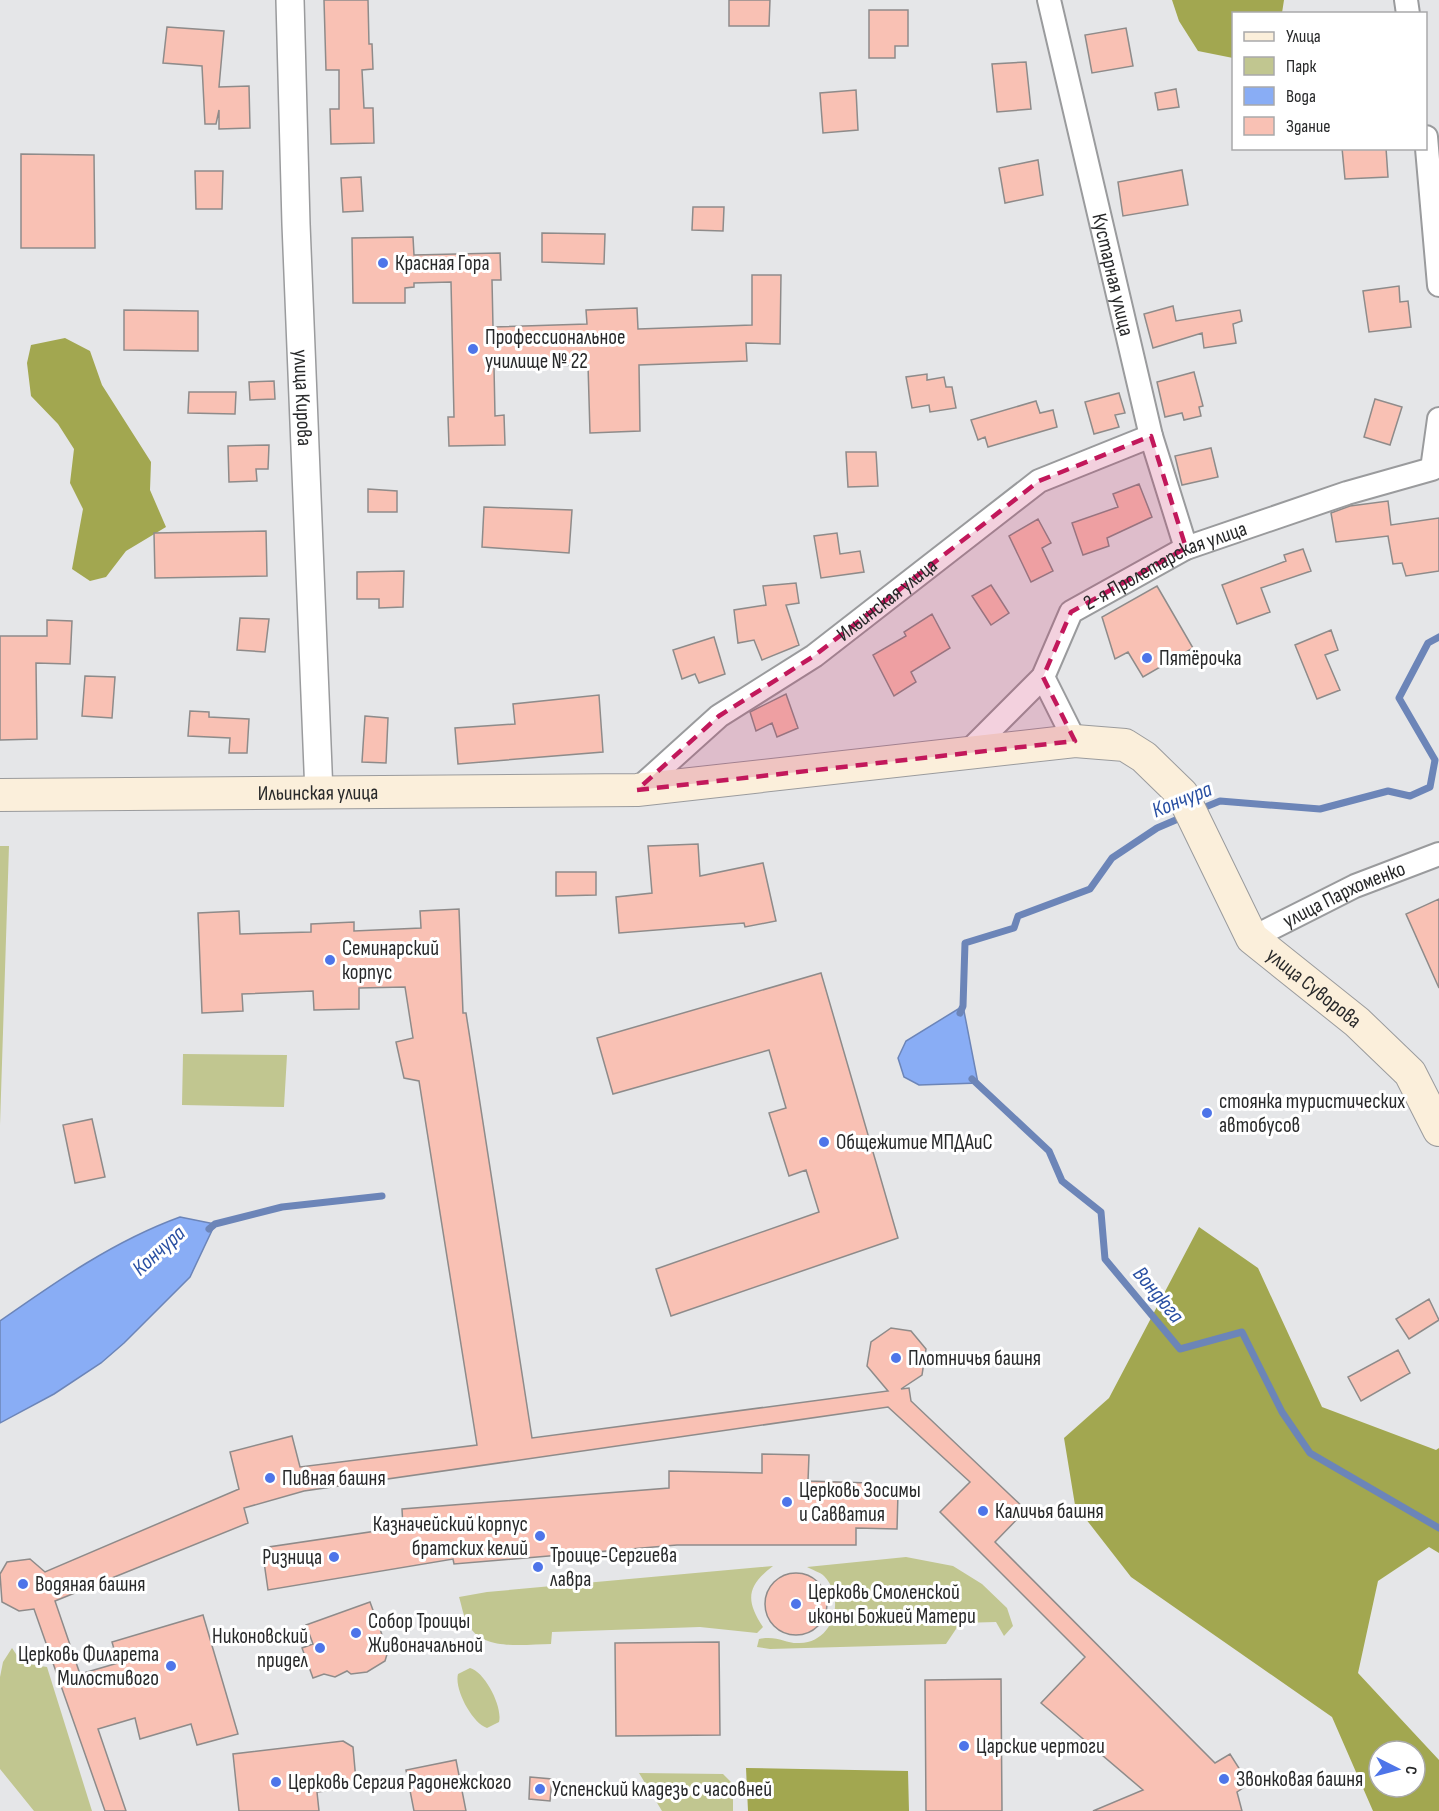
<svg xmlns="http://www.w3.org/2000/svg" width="1439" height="1811" font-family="'Sofia Sans Condensed',sans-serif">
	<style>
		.green { fill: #c1c690 }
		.forest { fill: #a2a750; fill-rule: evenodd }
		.water { fill: #89adf5; stroke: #6c85b8; stroke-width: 1.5 }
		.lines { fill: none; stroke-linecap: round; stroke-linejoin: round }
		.stream { stroke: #6c85b8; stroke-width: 7 }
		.building { fill: #f9c1b4; stroke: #8e8b8a; stroke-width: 1.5 }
		.minor-casing { stroke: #9a9b9d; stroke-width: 26 }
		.tertiary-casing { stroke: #9a9b9d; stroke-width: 30 }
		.secondary-casing { stroke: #9a9b9d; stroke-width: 34 }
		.minor { stroke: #fff; stroke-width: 22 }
		.tertiary { stroke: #fff; stroke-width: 27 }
		.secondary { stroke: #fbefdb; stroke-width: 32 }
		.marked { fill: #c2185b; fill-opacity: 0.2; stroke: #c2185b; stroke-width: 4.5; stroke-dasharray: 12 8; stroke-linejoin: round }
		.poi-dot { fill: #4e75e9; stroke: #fff; stroke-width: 2 }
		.labels { text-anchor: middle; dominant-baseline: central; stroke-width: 6; stroke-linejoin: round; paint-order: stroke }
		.poi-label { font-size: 21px; fill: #28292a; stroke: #fff; text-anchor: start }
		.street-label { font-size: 21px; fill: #28292a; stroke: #fff }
		.water-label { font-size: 22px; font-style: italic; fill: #2a50a3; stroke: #fff }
	</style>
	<rect width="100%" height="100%" fill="#e5e6e8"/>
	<!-- green -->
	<path class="green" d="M0 846H9L0 1125Z
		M183 1054 287 1055 284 1107 182 1105Z
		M906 1557 953 1566 982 1584 1007 1608 1013 1626 1004 1636 996 1622 960 1623 946 1644 770 1649 757 1647 759 1639C778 1635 785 1644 800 1643 834 1642 846 1598 824 1576 820 1572 812 1570 807 1567Z
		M773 1566C747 1586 745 1600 763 1627L757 1633 700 1627 552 1632 551 1644C525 1644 482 1652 468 1624 463 1616 462 1606 459 1597L487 1592Z
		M12 1648 22 1663 47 1667 92 1811H34L0 1769V1677L3 1662Z
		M470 1668C485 1672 503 1707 499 1722L487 1728C472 1723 454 1689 458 1674Z
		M639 1773 723 1774 733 1784V1811H662Z"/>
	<!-- forest -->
	<path class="forest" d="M1172 0H1284L1282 13 1234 14 1233 58 1198 51 1179 21Z
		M65 338 90 351 102 385 151 462 150 490 166 527 126 551 106 577 90 581 72 569 83 509 70 483 74 449 58 424 31 396 27 363 31 345Z
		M1199 1227 1258 1268 1322 1407 1436 1450 1439 1448V1553L1429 1547 1378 1581 1358 1673 1439 1760V1811H1373L1332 1717 1131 1577 1075 1505 1064 1438 1109 1398ZM1379 1751H1415V1787H1379Z
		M746 1768 908 1771 909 1811H748Z"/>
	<!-- water -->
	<path class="water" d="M963 1006 978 1083 919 1085 904 1077 898 1058 906 1041Z
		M180 1217 215 1224 190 1277 124 1343 101 1363 54 1394 0 1423V1321C57 1281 114 1241 180 1217Z"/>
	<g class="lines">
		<!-- stream -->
		<path class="stream" d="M1198 810 1220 801 1320 809 1388 791 1410 796 1430 787 1435 760 1399 698 1428 643 1439 637
			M960 1013 963 1006 965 943 1014 928 1018 916 1090 889 1112 858 1157 828 1185 816
			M972 1079 1049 1151 1062 1181 1101 1212 1105 1259 1180 1349 1242 1332 1282 1412 1310 1453 1439 1528
			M209 1229 215 1224 282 1207 382 1196"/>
	</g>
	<!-- building -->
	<path class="building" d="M324 0H368L369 44H372L373 69 362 70 364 108H373L374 143 331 144 330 109H339V70H326Z
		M729 0H770L769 26H729Z
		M869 10H908V46H895V58H869Z
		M167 27 224 31 219 87 249 86 250 128 219 129V110L216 124H205L202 66 163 63Z
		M1126 28 1133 66 1092 73 1085 35Z
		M1026 62 1031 109 997 112 992 64Z
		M1176 89 1179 107 1158 110 1155 93Z
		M856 90 858 130 823 133 820 93Z
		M1342 148H1386L1388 177 1345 179Z
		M21 154 94 155 95 248H21Z
		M1038 160 1043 195 1005 203 999 168Z
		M1182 170 1188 205 1123 216 1118 182Z
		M195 171H223L222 209H196Z
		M361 177 363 211 343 212 341 178Z
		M693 207H724L723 231 692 230Z
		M542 233 605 234 604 264 542 262Z
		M413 237 414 255 500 253 501 280H492L493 327 587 324 586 310 637 308 638 329 752 325V275H781L780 344 746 343 747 361 639 365 640 431 590 433 588 365 494 367 495 416 504 415 505 445 449 446 448 417H454L451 282 414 283V287L405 288V303H353L352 238Z
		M1399 286 1400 302 1408 301 1411 327 1369 332 1363 291Z
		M1173 306 1176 321 1240 310 1242 321 1233 324 1236 343 1204 348 1202 333 1153 348 1144 314Z
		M124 310 198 311V351L124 350Z
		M1194 372 1203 406 1199 407 1201 416 1184 420 1182 413 1165 417 1157 382Z
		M927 374V380L944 377 946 387H952L956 408 930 412 929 405 912 408 906 377Z
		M274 381 275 399 250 400 249 382Z
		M189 392H236L235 414 188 413Z
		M1119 393 1125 413 1115 415 1119 427 1094 434 1085 402Z
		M1375 399 1402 407 1390 445 1364 437Z
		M1036 401 1040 413 1053 410 1057 427 988 447 985 437 978 440 971 420Z
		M269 445 268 469H256L257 481 229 482 228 446Z
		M1211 448 1218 477 1182 485 1175 456Z
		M846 452H876L878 486 848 487Z
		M1139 484 1152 517 1107 538 1109 546 1083 555 1072 523 1118 507 1113 494Z
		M368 489 397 491V512H368Z
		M1388 501 1391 525 1439 518V571L1406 576 1402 563 1393 564 1388 536 1336 542 1331 513 1350 506Z
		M484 507 572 510 569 553 482 547Z
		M1038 519 1051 543 1042 548 1053 571 1031 582 1009 536Z
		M266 531 267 576 155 578 154 533Z
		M837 533 840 554 860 551 864 572 821 578 814 536Z
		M1303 549 1311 571 1261 588 1270 612 1237 624 1222 585 1286 561 1284 555Z
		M404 571 403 607 379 608V599H357V572Z
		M796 583 799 603 786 605 799 645 762 660 754 640 738 643 734 610 766 605 763 586Z
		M991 585 1009 613 991 625 972 596Z
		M1157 586 1193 648 1143 677 1128 652 1115 659 1102 617Z
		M932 614 950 648 911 672 916 682 894 696 873 655 906 636 904 632Z
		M240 618 269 619 265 652 237 650Z
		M47 620 72 621 70 664 36 663 37 739 0 740V636H47Z
		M1331 630 1338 650 1325 655 1340 690 1317 699 1295 645Z
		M714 637 725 674 699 683 695 674 682 679 673 650Z
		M85 676 115 677 112 718 82 716Z
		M786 694 798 728 777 737 772 723 756 731 750 712Z
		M599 695 603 752 458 764 455 728 515 724 513 704Z
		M190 711 209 712V717L249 719 247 753H229L230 738 188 736Z
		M365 716 388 718 386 763 362 762Z
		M698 844 700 876 763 863 776 921 745 927 744 923 619 933 616 897 652 893 648 846Z
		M556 872H596V895L556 896Z
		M1439 899V988L1406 914Z
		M459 909 463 1013H466L532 1438 888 1391 867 1366 871 1342 891 1328 911 1331 926 1349 922 1375 901 1389 909 1388 911 1401 1026 1510 995 1542 1215 1763 1230 1754 1249 1784 1237 1792 1242 1811H1093L1143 1790 1041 1703 1085 1657 940 1512 970 1482 888 1407 304 1491 244 1508 248 1523 55 1601 80 1674 118 1663 112 1642 203 1615 238 1734 197 1745 191 1724 140 1739 135 1718 98 1729 126 1811H105L34 1609 19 1611 2 1602 0 1574 7 1562 30 1559 45 1572 239 1489 230 1452 292 1436 300 1467 477 1445 419 1081 404 1078 396 1042 413 1038 405 987 359 988V1009L314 1010 313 991 242 994 243 1011 202 1013 198 913 239 911 240 934 311 932V924L354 922V931L421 928 420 911Z
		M821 973 898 1238 671 1316 656 1269 819 1212 806 1170 789 1176 769 1113 786 1108 769 1050 613 1094 597 1038Z
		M92 1119 105 1177 75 1183 63 1125Z
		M1429 1299 1439 1320 1409 1339 1396 1319Z
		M1398 1350 1410 1373 1361 1401 1348 1377Z
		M762 1454 809 1455 808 1481 869 1483 868 1492 898 1493 897 1529 856 1528V1545H677L454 1564 453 1559 268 1590 262 1548 403 1527 402 1509 669 1488V1471L762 1473Z
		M765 1604a31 31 0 1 1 62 0a31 31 0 1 1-62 0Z
		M370 1602 388 1651 385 1661 367 1672 351 1674 347 1671 335 1677 324 1674 313 1678 302 1648 313 1644 306 1625Z
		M719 1642 720 1735 616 1736 615 1643Z
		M1001 1679 1002 1811H926L925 1680Z
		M343 1741 353 1747 356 1781 350 1788 317 1792 319 1811H239L233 1754Z
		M456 1760 466 1811H414L406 1770Z
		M530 1777 552 1779 550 1801 529 1799Z"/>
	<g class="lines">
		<!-- minor casing -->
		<g class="minor-casing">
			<g id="minor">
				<path id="s1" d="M1049 0 1151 436 1186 548"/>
				<path d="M1406 0 1408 14"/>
				<path d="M1426 137 1439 285"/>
				<path d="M1043 677 1075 741"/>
				<path id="s2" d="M966 754 1043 677 1071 612 1186 548 1347 493 1432 469 1439 419"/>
				<path id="s3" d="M637 790 719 716 814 656 1039 481 1151 436"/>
				<path id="s4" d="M1252 938 1355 886 1439 854"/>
			</g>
		</g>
		<!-- tertiary casing -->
		<g class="tertiary-casing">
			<g id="tertiary">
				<path id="s5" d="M290 0 296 224 319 794"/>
			</g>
		</g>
		<!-- secondary casing -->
		<g class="secondary-casing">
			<g id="secondary">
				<path id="s6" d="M0 795 637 790 1075 741 1125 745 1144 757 1182 794 1252 938 1357 1022 1410 1073 1439 1130"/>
			</g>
		</g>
		<!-- minor -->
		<use href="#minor" class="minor"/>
		<!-- tertiary -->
		<use href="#tertiary" class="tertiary"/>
		<!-- secondary -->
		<use href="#secondary" class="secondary"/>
	</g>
	<!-- marked area -->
	<path class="marked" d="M1151 436 1186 548 1071 612 1043 677 1075 741 637 790 719 716 814 656 1039 481Z"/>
	<!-- markers -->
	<g class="poi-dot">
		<circle cx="383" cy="263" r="6"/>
		<circle cx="473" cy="349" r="6"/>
		<circle cx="1147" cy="658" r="6"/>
		<circle cx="330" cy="960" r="6"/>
		<circle cx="1207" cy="1113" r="6"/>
		<circle cx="824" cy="1142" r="6"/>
		<circle cx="896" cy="1358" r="6"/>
		<circle cx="270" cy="1478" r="6"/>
		<circle cx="787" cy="1502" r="6"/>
		<circle cx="983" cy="1511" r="6"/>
		<circle cx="540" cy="1536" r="6"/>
		<circle cx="334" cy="1557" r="6"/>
		<circle cx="538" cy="1567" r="6"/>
		<circle cx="23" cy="1584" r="6"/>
		<circle cx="796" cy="1604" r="6"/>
		<circle cx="356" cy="1633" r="6"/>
		<circle cx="320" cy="1648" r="6"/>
		<circle cx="171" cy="1666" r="6"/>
		<circle cx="964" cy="1746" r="6"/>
		<circle cx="1224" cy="1779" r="6"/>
		<circle cx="276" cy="1782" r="6"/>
		<circle cx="540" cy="1789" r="6"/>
	</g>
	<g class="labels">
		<!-- poi labels -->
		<g class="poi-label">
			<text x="395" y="263">Красная Гора</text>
			<text x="485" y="337">Профессиональное<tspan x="485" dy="24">училище № 22</tspan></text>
			<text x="1159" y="658">Пятёрочка</text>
			<text x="342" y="948">Семинарский<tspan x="342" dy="24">корпус</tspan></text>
			<text x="1219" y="1101">стоянка туристических<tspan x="1219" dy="24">автобусов</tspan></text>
			<text x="836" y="1142">Общежитие МПДАиС</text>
			<text x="908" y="1358">Плотничья башня</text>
			<text x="282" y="1478">Пивная башня</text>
			<text x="799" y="1490">Церковь Зосимы<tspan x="799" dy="24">и Савватия</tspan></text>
			<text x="995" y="1511">Каличья башня</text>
			<text x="528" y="1524" text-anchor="end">Казначейский корпус<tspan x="528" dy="24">братских келий</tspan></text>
			<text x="550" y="1555">Троице-Сергиева<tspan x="550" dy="24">лавра</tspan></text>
			<text x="322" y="1557" text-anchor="end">Ризница</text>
			<text x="35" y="1584">Водяная башня</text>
			<text x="808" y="1592">Церковь Смоленской<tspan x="808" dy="24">иконы Божией Матери</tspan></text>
			<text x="368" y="1621">Собор Троицы<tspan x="368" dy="24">Живоначальной</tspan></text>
			<text x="308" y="1636" text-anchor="end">Никоновский<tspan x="308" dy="24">придел</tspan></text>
			<text x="159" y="1654" text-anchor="end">Церковь Филарета<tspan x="159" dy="24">Милостивого</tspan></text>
			<text x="976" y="1746">Царские чертоги</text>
			<text x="1236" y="1779">Звонковая башня</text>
			<text x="288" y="1782">Церковь Сергия Радонежского</text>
			<text x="552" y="1789">Успенский кладезь с часовней</text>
		</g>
		<!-- street labels -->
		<g class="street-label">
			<text stroke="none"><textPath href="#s1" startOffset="282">Кустарная улица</textPath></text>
			<text stroke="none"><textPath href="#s5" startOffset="398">улица Кирова</textPath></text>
			<text stroke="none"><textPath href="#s2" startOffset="285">2-я Пролетарская улица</textPath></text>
			<text stroke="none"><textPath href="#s3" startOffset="315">Ильинская улица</textPath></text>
			<text stroke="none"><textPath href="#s6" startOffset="318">Ильинская улица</textPath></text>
			<text stroke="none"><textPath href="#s4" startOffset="102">улица Пархоменко</textPath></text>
			<text stroke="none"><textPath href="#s6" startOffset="1443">улица Суворова</textPath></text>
		</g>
		<!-- water labels -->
		<g class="water-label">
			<text transform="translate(1182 800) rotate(-22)">Кончура</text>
			<text transform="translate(159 1251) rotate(-42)">Кончура</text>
			<text transform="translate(1158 1295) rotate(50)">Вондюга</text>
		</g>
	</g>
	<!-- legend -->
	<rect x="1232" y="12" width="195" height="138" fill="#ffffff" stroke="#a9a9aa" stroke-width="1.5"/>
	<rect x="1244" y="32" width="30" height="9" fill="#fbefdb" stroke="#a9a9aa" stroke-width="1.5"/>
	<text x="1286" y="42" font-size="18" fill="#28292a">Улица</text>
	<rect x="1244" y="57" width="30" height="18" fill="#c1c690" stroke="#a9a9aa" stroke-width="1.5"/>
	<text x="1286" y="72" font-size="18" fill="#28292a">Парк</text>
	<rect x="1244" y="87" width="30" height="18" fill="#89adf5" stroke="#a9a9aa" stroke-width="1.5"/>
	<text x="1286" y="102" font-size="18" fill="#28292a">Вода</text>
	<rect x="1244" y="117" width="30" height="18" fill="#f9c1b4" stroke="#a9a9aa" stroke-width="1.5"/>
	<text x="1286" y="132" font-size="18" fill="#28292a">Здание</text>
	<!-- north arrow -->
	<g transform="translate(1397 1769) rotate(96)"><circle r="28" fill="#ffffff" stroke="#a9a9aa" stroke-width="1.5"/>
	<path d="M0-4.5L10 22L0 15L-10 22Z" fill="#4e75e9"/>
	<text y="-9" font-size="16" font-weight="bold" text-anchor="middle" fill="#28292a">С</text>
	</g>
</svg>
